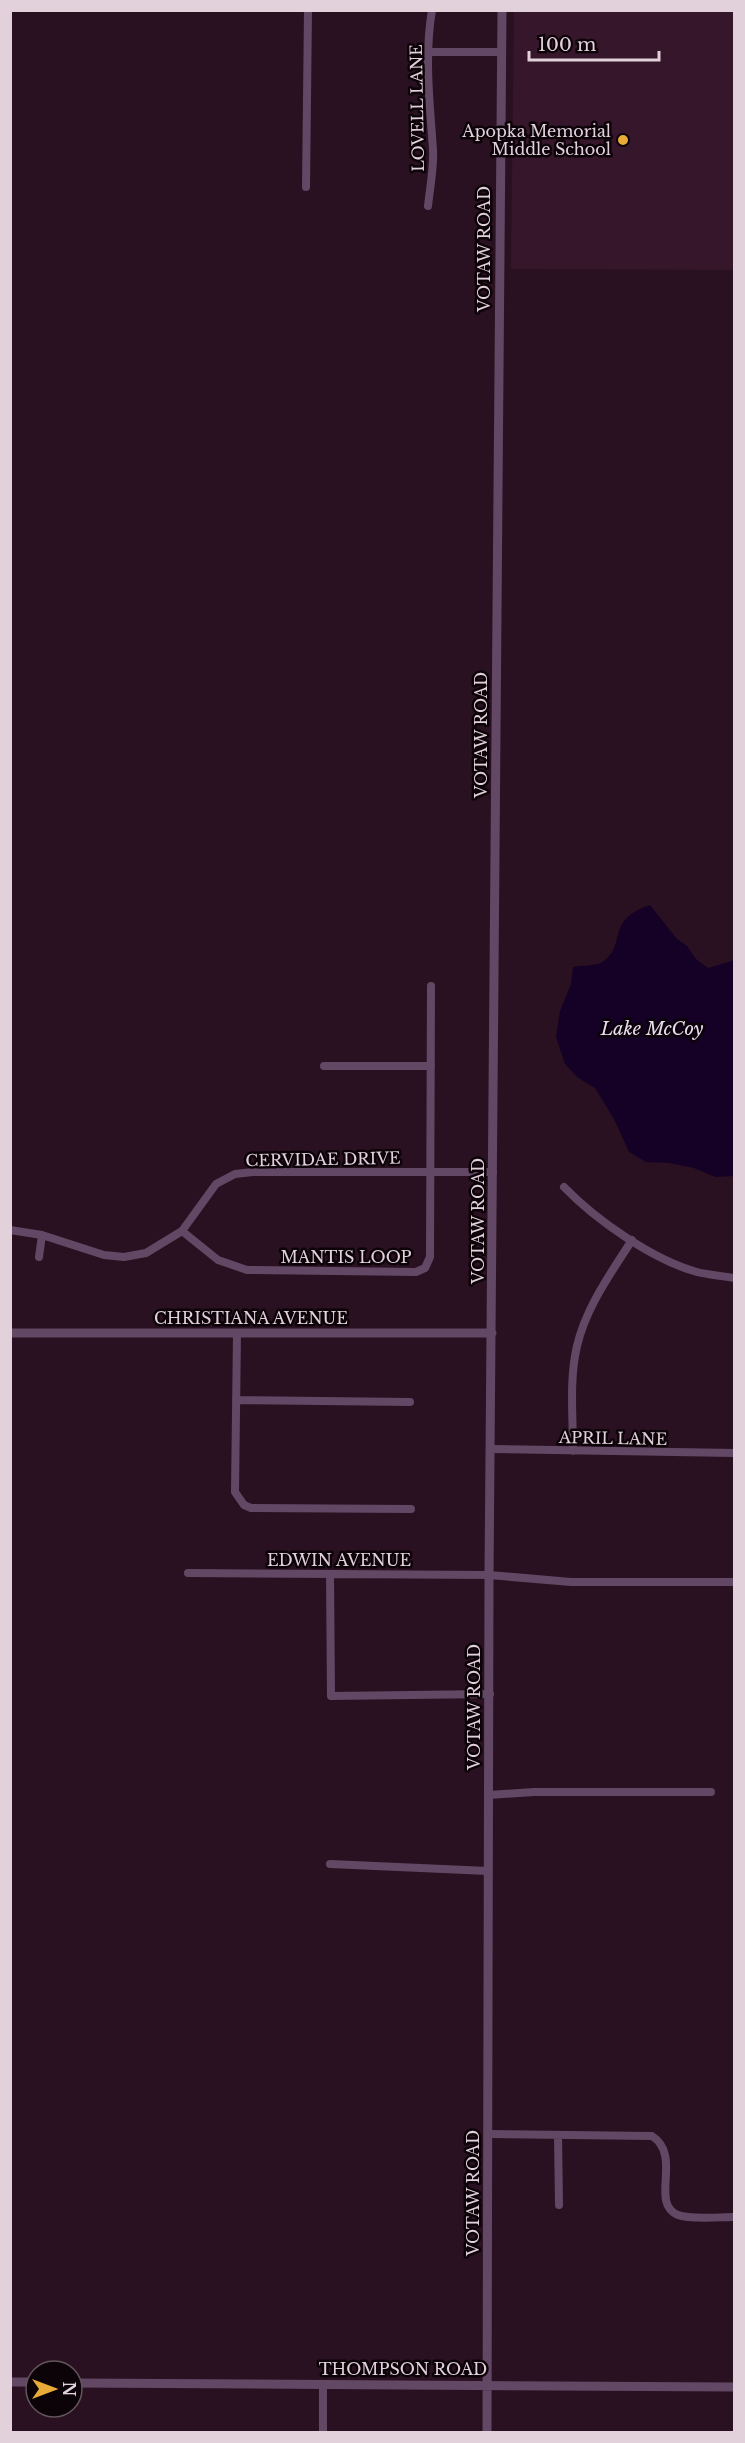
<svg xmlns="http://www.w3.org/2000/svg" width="745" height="2443" font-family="'Libre Baskerville',serif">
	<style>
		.built { fill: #36162a }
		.water { fill: #140125 }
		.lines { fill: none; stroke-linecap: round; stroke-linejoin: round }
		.minor { stroke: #624864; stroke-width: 8 }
		.tertiary { stroke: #624864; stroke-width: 9 }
		.poi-dot { fill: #e9ab38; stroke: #0c0308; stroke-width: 2 }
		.labels { text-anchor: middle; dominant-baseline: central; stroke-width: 5; stroke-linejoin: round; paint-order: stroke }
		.street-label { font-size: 16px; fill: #e2d0da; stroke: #0c0308 }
		.poi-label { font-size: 16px; fill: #e2d0da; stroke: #0c0308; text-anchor: end }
		.water-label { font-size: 18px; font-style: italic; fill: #e8def4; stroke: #0c0308 }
	</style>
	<rect width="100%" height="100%" fill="#2a1121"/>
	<!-- built -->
	<path class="built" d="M514 11H734V270L511 269Z"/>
	<!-- water -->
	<path class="water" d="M650 905 677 939 687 946 696 959 708 968 732 961 734 957V1176L715 1177 694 1168 669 1163 646 1162 629 1152 614 1119 595 1088 577 1077 565 1064 556 1037 560 1011 571 984 573 967C581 965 595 966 601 963 629 945 603 921 650 905Z"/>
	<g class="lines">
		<!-- minor -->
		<path class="minor" d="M428 52H501
			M306 187 308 10
			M428 206C430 187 434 168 433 150 430 104 424 57 432 10
			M324 1066H431
			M564 1187C596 1220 653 1260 697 1272 709 1275 722 1276 734 1278
			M10 1230 42 1235 104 1255 124 1257 146 1253 182 1231 216 1184 235 1174 253 1172H493
			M182 1231 218 1260 247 1270 416 1272 425 1268 430 1257 431 986
			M39 1257 42 1235
			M237 1333 235 1492 244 1505 251 1508 411 1509
			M236 1400 410 1402
			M491 1449 734 1453
			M573 1451C573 1416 569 1380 577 1346 586 1307 611 1273 632 1240
			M188 1573 489 1575 571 1582H734
			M330 1574 331 1696 490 1694
			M489 1795 534 1792H711
			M330 1864 488 1871
			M488 2134 652 2136C683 2156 649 2203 678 2215 690 2220 720 2217 734 2217
			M558 2135 559 2205
			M323 2432V2384"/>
		<!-- tertiary -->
		<path class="tertiary" d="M10 1333H492
			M10 2382H36
			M72 2383 734 2387
			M487 2432 489 1575 502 10"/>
	</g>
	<!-- markers -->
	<circle class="poi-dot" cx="623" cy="140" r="6"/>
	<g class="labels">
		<!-- street labels -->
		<g class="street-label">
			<text transform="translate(417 108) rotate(-91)">LOVELL LANE</text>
			<text transform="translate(484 249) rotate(-90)">VOTAW ROAD</text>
			<text transform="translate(481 735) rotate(-90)">VOTAW ROAD</text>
			<text transform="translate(323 1159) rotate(-1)">CERVIDAE DRIVE</text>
			<text transform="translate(478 1221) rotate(-90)">VOTAW ROAD</text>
			<text x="346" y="1257">MANTIS LOOP</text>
			<text x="251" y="1318">CHRISTIANA AVENUE</text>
			<text transform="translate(613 1438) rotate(1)">APRIL LANE</text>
			<text x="339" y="1560">EDWIN AVENUE</text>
			<text transform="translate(474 1707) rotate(-90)">VOTAW ROAD</text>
			<text transform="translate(473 2193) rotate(-90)">VOTAW ROAD</text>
			<text x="403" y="2369">THOMPSON ROAD</text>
		</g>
		<!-- poi labels -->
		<g class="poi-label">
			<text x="611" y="131">Apopka Memorial<tspan x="611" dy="18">Middle School</tspan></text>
		</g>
		<!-- water labels -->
		<g class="water-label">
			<text x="652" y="1029">Lake McCoy</text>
		</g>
	</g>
	<!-- border -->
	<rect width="745" height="2443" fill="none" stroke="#e2d0da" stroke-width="24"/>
	<!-- north arrow -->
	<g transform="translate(54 2389) rotate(90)"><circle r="28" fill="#0c0308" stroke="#62555c" stroke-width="1.5"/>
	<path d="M0-4.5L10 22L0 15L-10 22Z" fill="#e9ab38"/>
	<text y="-9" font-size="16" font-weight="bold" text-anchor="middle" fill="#e2d0da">N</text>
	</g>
	<!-- scale -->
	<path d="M529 51v9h130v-9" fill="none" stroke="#e2d0da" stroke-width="3"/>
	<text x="538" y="51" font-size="18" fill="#e2d0da" stroke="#0c0308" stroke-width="4.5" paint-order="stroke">100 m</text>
</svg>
